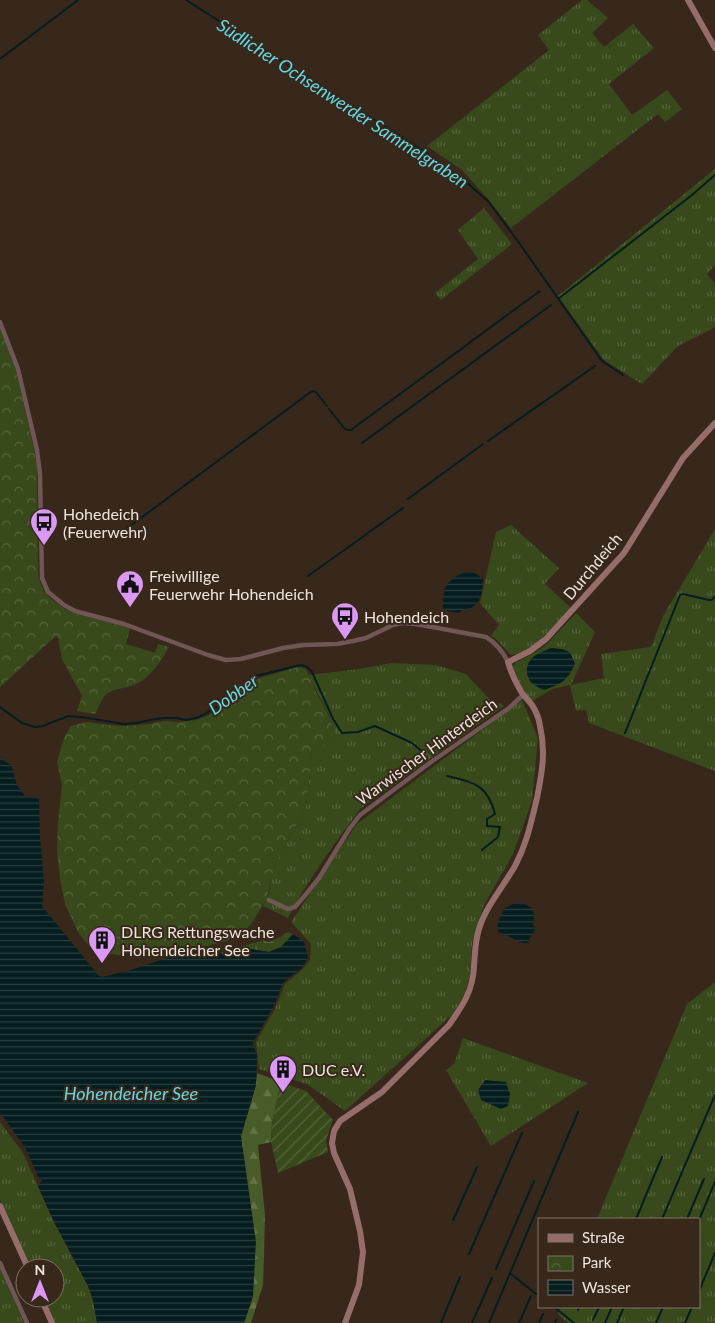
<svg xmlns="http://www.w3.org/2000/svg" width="715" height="1323" font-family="Lato,sans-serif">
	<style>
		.grass { fill: url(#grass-tufts); fill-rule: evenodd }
		.forest { fill: url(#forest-firs) }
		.wetland { fill: url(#wetland-marsh) }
		.park { fill: url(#park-crowns) }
		.garden { fill: url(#garden-furrows) }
		.water { fill: url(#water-rules) }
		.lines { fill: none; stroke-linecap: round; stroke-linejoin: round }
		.stream { stroke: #051d1f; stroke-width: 2 }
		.street { stroke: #705654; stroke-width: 4.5 }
		.secondary { stroke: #966d6a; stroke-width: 6 }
		.labels { text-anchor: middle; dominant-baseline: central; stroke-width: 4; stroke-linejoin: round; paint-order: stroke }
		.poi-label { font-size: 16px; fill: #eee4dc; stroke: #37281b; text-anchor: start }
		.street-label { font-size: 16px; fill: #eee4dc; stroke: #37281b }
		.water-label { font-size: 18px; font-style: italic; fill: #60d7e1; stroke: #37281b }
	</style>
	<defs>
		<pattern id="grass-tufts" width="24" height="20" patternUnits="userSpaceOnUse" patternTransform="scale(1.25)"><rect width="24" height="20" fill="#384a1b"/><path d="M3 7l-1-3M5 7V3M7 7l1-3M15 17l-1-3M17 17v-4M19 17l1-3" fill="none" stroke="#55643c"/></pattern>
		<pattern id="forest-firs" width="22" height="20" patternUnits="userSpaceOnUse" patternTransform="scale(1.25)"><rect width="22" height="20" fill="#485c2a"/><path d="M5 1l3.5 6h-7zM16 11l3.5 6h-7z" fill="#637348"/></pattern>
		<pattern id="wetland-marsh" width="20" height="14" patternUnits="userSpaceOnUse" patternTransform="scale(1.25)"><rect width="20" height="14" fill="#384a1b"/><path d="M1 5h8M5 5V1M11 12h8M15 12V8" fill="none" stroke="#55643c"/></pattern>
		<pattern id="park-crowns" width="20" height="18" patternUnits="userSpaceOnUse" patternTransform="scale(1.25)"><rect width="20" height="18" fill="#384a1b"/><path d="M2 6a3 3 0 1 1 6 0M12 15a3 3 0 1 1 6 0" fill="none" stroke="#55643c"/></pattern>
		<pattern id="garden-furrows" width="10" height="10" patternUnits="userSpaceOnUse" patternTransform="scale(1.25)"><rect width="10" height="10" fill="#384a1b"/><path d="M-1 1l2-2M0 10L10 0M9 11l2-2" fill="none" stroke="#55643c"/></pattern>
		<pattern id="water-rules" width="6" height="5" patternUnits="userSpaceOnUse" patternTransform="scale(1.25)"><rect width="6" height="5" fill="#051d1f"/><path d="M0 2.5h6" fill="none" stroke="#2a3e3f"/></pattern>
	</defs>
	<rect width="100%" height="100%" fill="#37281b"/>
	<!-- grass -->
	<path class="grass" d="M582 0H587L608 18 592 33 604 47 633 24 654 48 609 84 632 115 667 90 682 109 665 122 658 114 511 228 489 200 462 170 427 146 549 50 538 35Z
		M715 169V265L707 274 715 284V326L712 329 678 346 642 384 604 360 558 296Z
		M484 208 512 244 441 300 435 293 478 259 458 230Z
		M511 525 559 568 545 584 571 608C557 623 531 654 511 655L495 638 491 636 499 625 480 603 496 532Z
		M715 529V771L589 723 586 710 576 711 570 685 552 689 531 702 513 671V666L515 663 536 652 547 644 576 613 595 632 571 685 604 678 601 654 651 647 663 616ZM551 648 568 651 571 654 569 675 559 684 544 690Z
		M392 663 436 665 466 674 493 703 496 705 500 703 504 706 360 809C335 843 307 881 288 918L263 906 269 893 273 869 306 806 312 754 322 747 334 735C333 715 316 694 309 675L359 669Z
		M522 700 538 738 532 801 513 854 483 907 472 944 470 975 465 993 452 1015 345 1111 307 1084 259 1069 256 1042 275 1009 285 984 302 970 310 960 311 944 291 922 357 824Z
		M715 982V1323H568L558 1314 561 1307H699V1219H597L687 1004Z
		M463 1038 588 1083 491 1146 446 1070 454 1064Z
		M0 1122 23 1153 53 1220 88 1286 93 1300 97 1323H55L44 1298H55V1268H31L0 1200Z
		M0 1268 3 1275 24 1323H0Z"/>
	<!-- forest -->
	<path class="forest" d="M257 1073 281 1082 272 1122 271 1142 258 1145 265 1215 264 1256 263 1285 251 1323H244L253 1296 241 1136 256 1085Z"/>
	<!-- wetland -->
	<path class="wetland" d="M288 932 293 934 281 947 269 952 251 949 224 955 220 953 264 940 269 942 280 937Z"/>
	<!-- park -->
	<path class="park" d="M0 327 15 367 34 448 37 468 38 574 40 582 44 591 50 598 65 609 77 614 130 628 126 644 155 653 158 644 169 647C161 661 151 677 136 684 126 689 110 688 104 697 100 702 98 709 95 714L77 711 82 696 62 659 58 638 56 636 0 687Z
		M297 667 304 668C311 674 312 685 317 694 323 706 333 720 334 735L322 747 312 754 306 806 274 867 267 898 254 920 244 932 226 941 206 946H173L120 955 100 953 91 949 78 932 65 904 60 879 57 851 58 822 62 785 57 762 64 738 71 726 87 722 108 725 126 726 150 724 164 721 179 722 196 720 207 716 228 703 247 686 260 678Z"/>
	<!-- garden -->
	<path class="garden" d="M281 1082 306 1091 333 1120 326 1140 328 1152 278 1173 271 1142 272 1122Z"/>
	<!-- water -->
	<path class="water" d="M465 572 475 573 483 579 482 592 478 603 468 610 464 609 459 613 448 611 443 608C444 585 445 582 465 572Z
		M551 648C566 650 570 648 575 664 567 681 561 684 544 690 539 688 533 685 530 681 524 672 527 660 536 655 541 652 546 650 551 648Z
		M0 758 7 763 11 764 17 785 25 796 39 799 40 837 44 882 42 906 98 975 102 977 131 970 175 955 218 951 224 955 251 949 269 952 281 947 293 934 304 942 308 957 303 967 283 983 274 1006 253 1043 257 1056 256 1085 241 1136 256 1242 253 1296 244 1323H97L93 1300 88 1286 53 1220 38 1186 42 1180 38 1177C34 1167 30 1157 25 1148 17 1136 9 1124 0 1113Z
		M518 902C533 906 536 909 533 925L536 928 527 943C516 943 509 935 498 932 496 922 501 916 505 908Z
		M485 1080 506 1082 510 1094 508 1106 501 1109 481 1100 478 1090Z"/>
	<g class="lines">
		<!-- stream -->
		<path class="stream" d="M186 0 422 150 459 176 488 201 517 240 602 361 623 375
			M0 59 78 0
			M558 299 692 195 715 175
			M329 409 344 428 347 430H351L540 291
			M488 441 595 366
			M362 443 551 305
			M408 499 483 444
			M122 532 312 391 316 392 327 406
			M308 576 403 508
			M0 707 22 723 35 727 43 726 68 716 81 717 124 724 137 723 150 720 163 718H177L186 720 196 718 203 715 232 698 255 676 268 673 301 665 307 667 312 672 333 719 342 733 358 732 375 726 412 743 424 753
			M625 733 680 595 683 594 709 600H712L715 596
			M447 776C475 783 487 784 495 814L487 819V826L500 827 498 837 482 850
			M636 1219 662 1157
			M662 1219 715 1095
			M687 1219 704 1179
			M453 1220 477 1167
			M699 1220 715 1182
			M469 1254 522 1133
			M496 1269 534 1181
			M510 1273 536 1294
			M538 1280 539 1279
			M699 1291 715 1253
			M554 1307 574 1323
			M578 1310 579 1307
			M593 1320 599 1307
			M441 1323 460 1277
			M472 1323 492 1278
			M489 1323 578 1112
			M519 1323 531 1296
			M539 1323 543 1314
			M555 1323 556 1320
			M605 1323 612 1307
			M617 1323 624 1307
			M656 1323 663 1307
			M685 1323 692 1307"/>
		<!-- street -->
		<path class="street" d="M0 322 18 369 37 450 40 474 42 578 48 592 64 605 75 611 124 624 208 655 226 660 241 659 283 648 303 645 337 644 353 641 366 638 393 625 402 623 416 624 486 637C496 643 503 652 508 662
			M269 900 288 909 295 907 307 893 319 878 350 828 360 815 431 762 509 708 523 695
			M0 1263 27 1323"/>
		<!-- secondary -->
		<path class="secondary" d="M688 0 715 48
			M0 1206 28 1268
			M41 1298 52 1323
			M345 1323 359 1285 363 1252 360 1231 350 1189 334 1153 332 1143 334 1131 340 1121 382 1092 449 1025C463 1005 473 991 474 966 475 954 475 941 479 929 486 906 503 887 515 866 527 843 531 823 537 798 542 773 546 751 540 726 539 719 536 711 532 705 529 701 525 697 522 693 516 683 511 673 508 662L530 651 546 639 624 553 683 458 715 423"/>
	</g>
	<!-- icons -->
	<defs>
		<g id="bus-pin" transform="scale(1.4375)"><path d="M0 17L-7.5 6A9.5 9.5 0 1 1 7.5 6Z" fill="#db99f5" stroke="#37281b"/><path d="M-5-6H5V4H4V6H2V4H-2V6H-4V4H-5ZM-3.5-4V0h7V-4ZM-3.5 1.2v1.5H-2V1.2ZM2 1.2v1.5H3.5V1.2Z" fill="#111"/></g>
		<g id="civic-pin" transform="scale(1.4375)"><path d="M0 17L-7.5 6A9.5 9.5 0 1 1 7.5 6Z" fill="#db99f5" stroke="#37281b"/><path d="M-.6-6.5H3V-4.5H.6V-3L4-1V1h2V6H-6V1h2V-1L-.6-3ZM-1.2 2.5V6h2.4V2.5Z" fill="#111"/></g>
		<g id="building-pin" transform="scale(1.4375)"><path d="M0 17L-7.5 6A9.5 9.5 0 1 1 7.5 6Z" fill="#db99f5" stroke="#37281b"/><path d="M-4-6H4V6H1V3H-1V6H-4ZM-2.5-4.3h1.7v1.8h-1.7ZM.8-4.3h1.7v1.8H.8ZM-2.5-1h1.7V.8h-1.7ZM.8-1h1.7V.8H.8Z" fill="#111"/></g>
	</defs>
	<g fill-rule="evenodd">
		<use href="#bus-pin" x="44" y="522"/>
		<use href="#civic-pin" x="130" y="584"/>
		<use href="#bus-pin" x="345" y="616"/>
		<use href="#building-pin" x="102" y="940"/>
		<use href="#building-pin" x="283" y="1069"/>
	</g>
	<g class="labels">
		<!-- poi labels -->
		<g class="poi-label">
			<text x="63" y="513">Hohedeich<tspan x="63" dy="18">(Feuerwehr)</tspan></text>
			<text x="149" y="575">Freiwillige<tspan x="149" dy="18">Feuerwehr Hohendeich</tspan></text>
			<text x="364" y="616">Hohendeich</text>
			<text x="121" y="931">DLRG Rettungswache<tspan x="121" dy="18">Hohendeicher See</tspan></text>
			<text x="302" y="1069">DUC e.V.</text>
		</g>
		<!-- street labels -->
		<g class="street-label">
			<text transform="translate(592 566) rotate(-50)">Durchdeich</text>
			<text transform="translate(426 751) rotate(-36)">Warwischer Hinterdeich</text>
		</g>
		<!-- water labels -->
		<g class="water-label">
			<text transform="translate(343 103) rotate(33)">Südlicher Ochsenwerder Sammelgraben</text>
			<text transform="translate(233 694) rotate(-35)">Dobber</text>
			<text x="131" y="1093">Hohendeicher See</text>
		</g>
	</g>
	<!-- legend -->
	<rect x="538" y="1218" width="162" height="90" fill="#37281b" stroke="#807368"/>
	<rect x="548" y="1234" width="25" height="8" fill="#966d6a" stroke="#807368"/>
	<text x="582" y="1243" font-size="15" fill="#eee4dc">Straße</text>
	<rect x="548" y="1256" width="25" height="15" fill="url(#park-crowns)" stroke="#807368"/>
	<text x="582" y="1268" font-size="15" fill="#eee4dc">Park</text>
	<rect x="548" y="1280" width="25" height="15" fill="url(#water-rules)" stroke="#807368"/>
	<text x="582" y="1293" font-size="15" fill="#eee4dc">Wasser</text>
	<!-- north arrow -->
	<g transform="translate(40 1283)"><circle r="24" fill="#37281b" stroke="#807368"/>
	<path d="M0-4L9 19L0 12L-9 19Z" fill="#db99f5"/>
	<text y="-8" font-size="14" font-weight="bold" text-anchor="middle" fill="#eee4dc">N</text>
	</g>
</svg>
